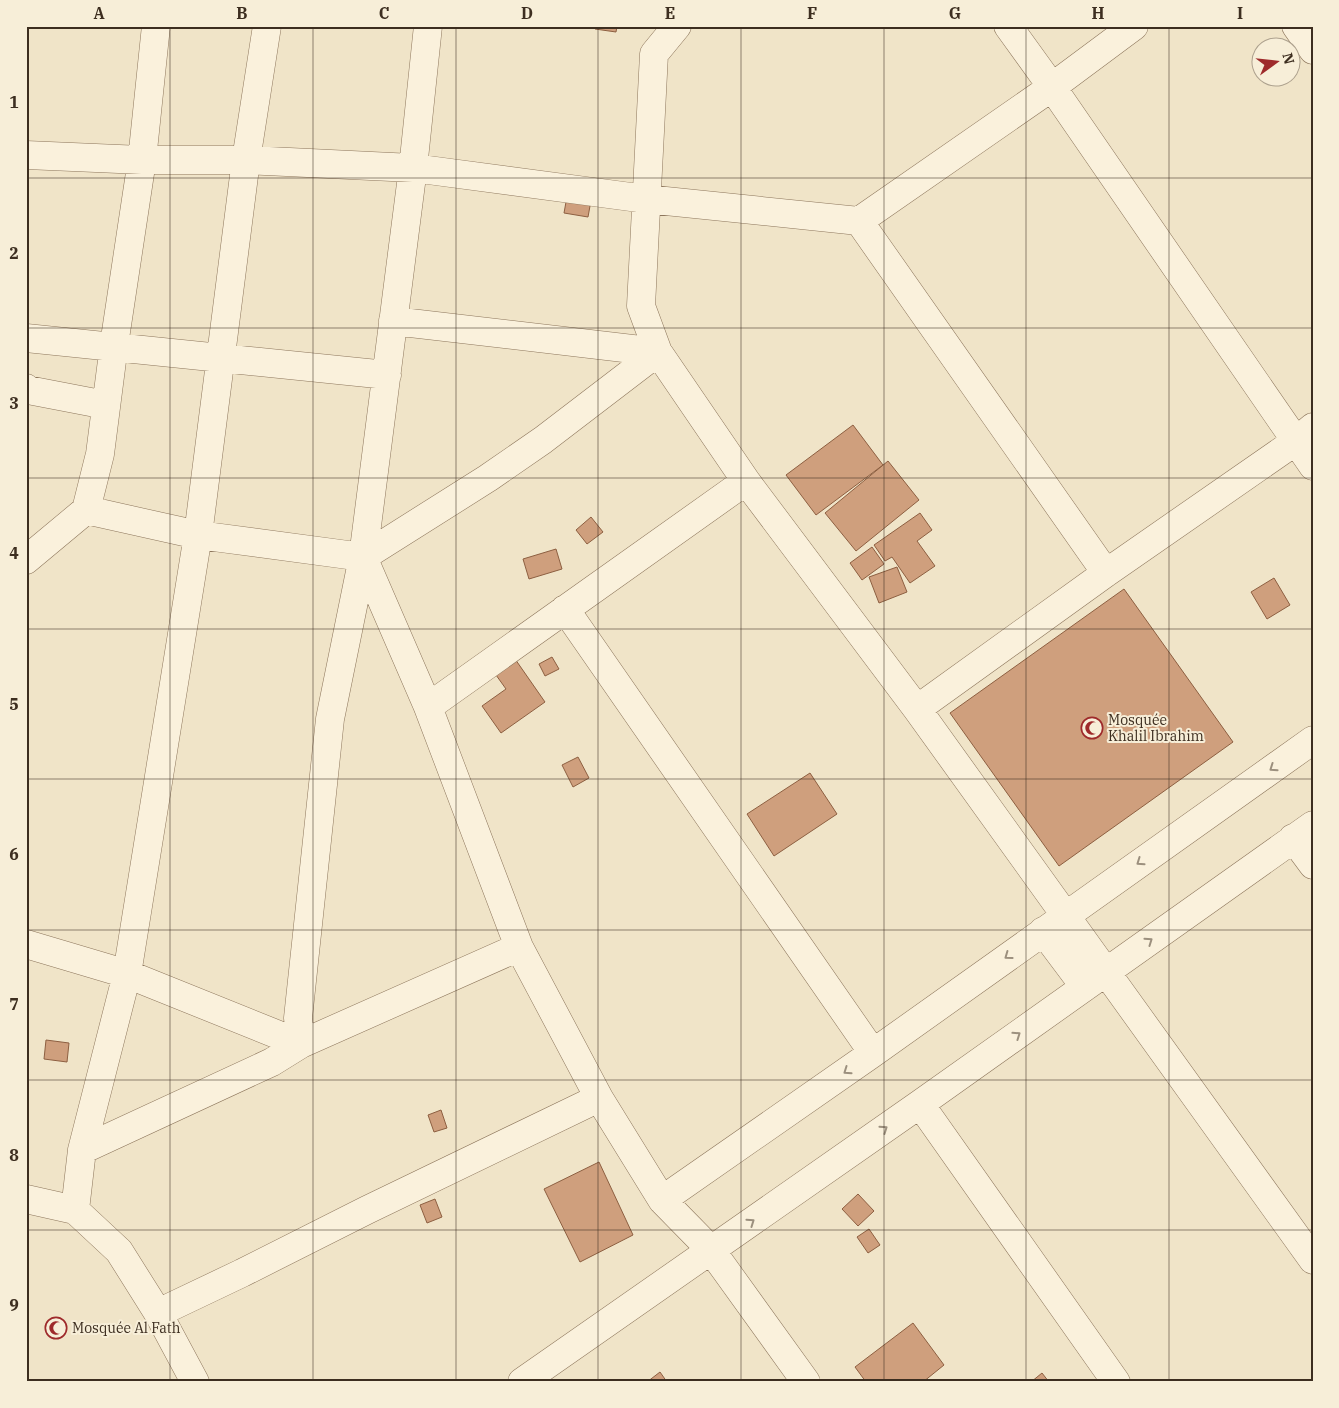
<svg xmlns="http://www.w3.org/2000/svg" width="1339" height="1408" font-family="'IBM Plex Serif',serif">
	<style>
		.building { fill: #cf9f7d; stroke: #8d5f41 }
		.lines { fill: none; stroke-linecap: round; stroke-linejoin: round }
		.street-casing { stroke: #8d765c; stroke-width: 29 }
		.street { stroke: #faf1dc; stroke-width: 28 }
		.oneway { stroke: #9c907e }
		.grid { fill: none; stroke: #3d2e20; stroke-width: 1; stroke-opacity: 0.55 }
		.labels { text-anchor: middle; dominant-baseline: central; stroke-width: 4; stroke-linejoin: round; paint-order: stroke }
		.poi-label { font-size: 14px; fill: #3d2e20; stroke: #f7eed8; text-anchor: start }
		.neatline { fill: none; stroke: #3d2e20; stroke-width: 2 }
		.grid-label { font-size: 16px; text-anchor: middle; font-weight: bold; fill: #3d2e20 }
	</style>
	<rect width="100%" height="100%" fill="#f0e4c8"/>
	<!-- building -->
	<path class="building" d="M595 26H617L616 32 595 29Z
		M568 191 592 195 588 217 564 213Z
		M853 425 883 465 816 515 786 475Z
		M888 461 919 500 856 551 825 513Z
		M920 513 932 530 917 541 935 566 910 583 892 557 885 561 874 545Z
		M591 517 603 532 587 544 576 530Z
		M872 547 884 564 862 580 850 563Z
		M556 549 562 569 529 579 523 559Z
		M897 567 907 592 879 603 869 577Z
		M1274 578 1290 605 1267 619 1251 592Z
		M1124 589 1233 742 1059 866 950 713Z
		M506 646 545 702 501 733 482 706 506 689 486 661Z
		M552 657 559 669 545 676 539 664Z
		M578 757 589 778 573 787 562 765Z
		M810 773 837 814 774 856 747 814Z
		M46 1040 69 1043 67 1062 44 1059Z
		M441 1110 447 1128 434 1132 428 1115Z
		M599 1162 633 1235 580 1262 544 1189Z
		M858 1194 874 1211 858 1226 842 1209Z
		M435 1199 442 1217 427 1223 420 1205Z
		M869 1229 880 1245 868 1253 857 1237Z
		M913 1323 944 1365 923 1382H866L855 1367Z
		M660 1372 667 1382H647Z
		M1042 1373 1049 1382H1031Z"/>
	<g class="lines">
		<!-- street casing -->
		<g class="street-casing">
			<path id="street" d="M677 26 654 54 641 306 658 352 746 481 917 709 1313 1260
				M1008 26 1052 87 1313 466
				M1296 26 1313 50
				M26 155 142 160H246L413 168 646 199 859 221 1106 573
				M859 221 1052 87 1134 26
				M393 321 658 352
				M26 338 387 375
				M26 388 28 390 106 405
				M86 510 198 535 363 557 488 478 543 440 658 352
				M363 557 428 707 519 947 599 1098 662 1200 711 1250 806 1382
				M26 560 86 510 100 454 114 345 142 160 156 26
				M565 609 873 1053
				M428 707 746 481
				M917 709 1106 573 1296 441 1313 427
				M1293 838 1313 865
				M1043 931 1085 987
				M26 944 127 974 301 1044 298 1018 330 719 363 557 413 168 428 26
				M920 1104 1116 1382
				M82 1150 272 1062 301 1044 519 947
				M26 1199 75 1210
				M662 1200 873 1053 1313 740
				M158 1313 242 1273 367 1210 599 1098
				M195 1382 158 1313 119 1251 75 1210 82 1150 127 974 198 535 246 160 267 26
				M522 1382 920 1104 1313 825"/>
		</g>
		<!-- street -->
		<use href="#street" class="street"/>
	</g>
	<!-- one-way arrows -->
	<defs><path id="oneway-chevron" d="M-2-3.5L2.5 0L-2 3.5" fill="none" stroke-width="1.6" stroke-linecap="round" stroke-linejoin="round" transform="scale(1.25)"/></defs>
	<g class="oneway">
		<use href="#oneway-chevron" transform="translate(1273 768) rotate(145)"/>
		<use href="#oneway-chevron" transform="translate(1140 862) rotate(145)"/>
		<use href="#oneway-chevron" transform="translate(1149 941) rotate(-35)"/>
		<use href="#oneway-chevron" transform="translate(1008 956) rotate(144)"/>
		<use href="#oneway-chevron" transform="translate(1017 1035) rotate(-35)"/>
		<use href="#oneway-chevron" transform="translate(847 1071) rotate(145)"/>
		<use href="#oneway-chevron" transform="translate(884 1129) rotate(-35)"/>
		<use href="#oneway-chevron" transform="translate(751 1222) rotate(-35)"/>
	</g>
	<!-- grid -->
	<path class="grid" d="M170 26V1382M313 26V1382M456 26V1382M598 26V1382M741 26V1382M884 26V1382M1026 26V1382M1169 26V1382M26 178H1313M26 328H1313M26 478H1313M26 629H1313M26 779H1313M26 930H1313M26 1080H1313M26 1230H1313"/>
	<!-- icons -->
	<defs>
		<g id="mosque-ring" transform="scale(1.125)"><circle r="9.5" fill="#f7eed8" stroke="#9e2a2b" stroke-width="1.5"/><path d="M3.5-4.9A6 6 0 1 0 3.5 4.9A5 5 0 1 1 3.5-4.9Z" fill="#9e2a2b"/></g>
	</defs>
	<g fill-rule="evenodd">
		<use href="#mosque-ring" x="1092" y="728"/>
		<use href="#mosque-ring" x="56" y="1328"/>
	</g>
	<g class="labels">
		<!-- poi labels -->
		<g class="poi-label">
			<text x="1108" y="720">Mosquée<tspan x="1108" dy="16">Khalil Ibrahim</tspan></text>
			<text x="72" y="1328">Mosquée Al Fath</text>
		</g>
	</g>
	<!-- border -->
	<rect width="1339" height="1408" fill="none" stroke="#f7eed8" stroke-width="55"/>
	<!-- north arrow -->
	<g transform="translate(1276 62) rotate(75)"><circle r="24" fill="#f7eed8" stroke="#ada18e"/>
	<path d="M0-4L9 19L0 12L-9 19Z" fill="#9e2a2b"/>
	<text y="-8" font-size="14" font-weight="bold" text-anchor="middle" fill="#3d2e20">N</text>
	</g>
	<rect x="28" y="28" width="1284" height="1352" class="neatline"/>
	<g class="grid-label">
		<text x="99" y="19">A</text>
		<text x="242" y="19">B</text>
		<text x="384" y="19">C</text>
		<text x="527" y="19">D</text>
		<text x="670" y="19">E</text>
		<text x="812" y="19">F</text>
		<text x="955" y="19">G</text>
		<text x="1098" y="19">H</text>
		<text x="1240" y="19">I</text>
		<text x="14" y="108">1</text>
		<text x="14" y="259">2</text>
		<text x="14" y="409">3</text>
		<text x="14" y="559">4</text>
		<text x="14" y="710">5</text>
		<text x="14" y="860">6</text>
		<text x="14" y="1010">7</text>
		<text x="14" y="1161">8</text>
		<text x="14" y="1311">9</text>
	</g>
</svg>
